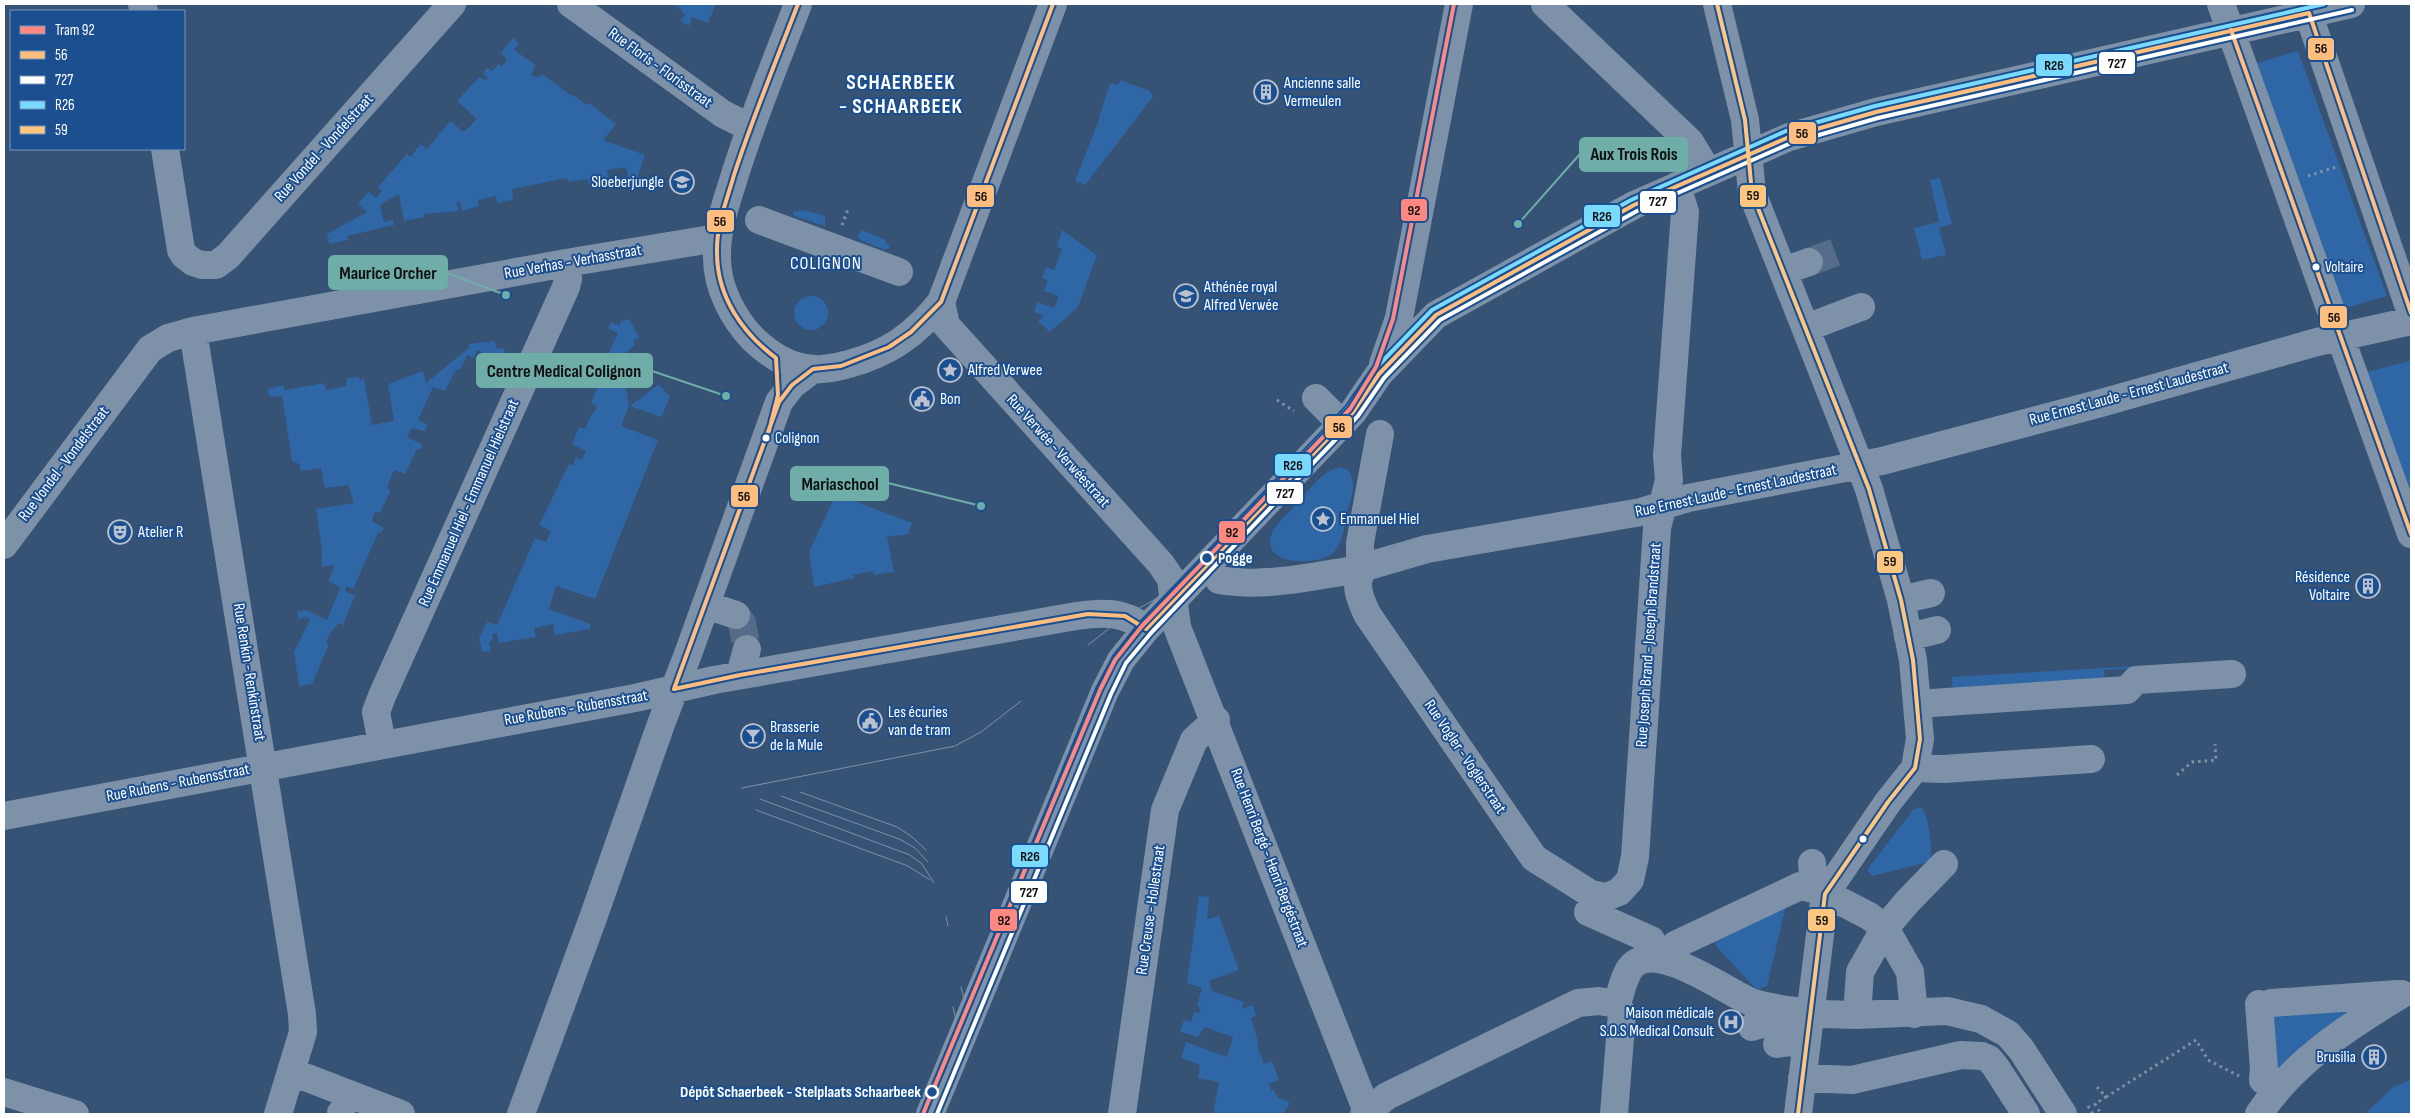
<svg xmlns="http://www.w3.org/2000/svg" width="2415" height="1118" font-family="'Sofia Sans Condensed',sans-serif">
	<style>
		.green { fill: #2f66a5 }
		.lines { fill: none; stroke-linecap: round; stroke-linejoin: round }
		.minor-tunnel { stroke: #546c89; stroke-width: 28; stroke-dasharray: 28 14; stroke-linecap: butt }
		.path { stroke: #7d92a8; stroke-width: 3; stroke-dasharray: 2.5 4; stroke-linecap: butt }
		.minor { stroke: #7d92a8; stroke-width: 28 }
		.tram { stroke: #7e92a7; stroke-width: 1 }
		.bus-1-casing { stroke: #1b4f8f; stroke-width: 8 }
		.bus-2-casing { stroke: #1b4f8f; stroke-width: 8 }
		.bus-3-casing { stroke: #1b4f8f; stroke-width: 8 }
		.bus-4-casing { stroke: #1b4f8f; stroke-width: 8 }
		.bus-1 { stroke: #ffbe80; stroke-width: 4 }
		.bus-2 { stroke: #fff; stroke-width: 4 }
		.bus-3 { stroke: #7adafe; stroke-width: 4 }
		.bus-4 { stroke: #ffc680; stroke-width: 4 }
		.tram-1-casing { stroke: #1b4f8f; stroke-width: 8 }
		.tram-1 { stroke: #ff8980; stroke-width: 4 }
		.bus-dot { fill: #fff; stroke: #1b4f8f; stroke-width: 2 }
		.stop-dot { fill: #1b4f8f; stroke: #fff; stroke-width: 2.5 }
		.labels { text-anchor: middle; dominant-baseline: central; stroke-width: 4; stroke-linejoin: round; paint-order: stroke }
		.bus-label { font-size: 15px; fill: #fff; stroke: #1b4f8f; text-anchor: start }
		.street-label { font-size: 16px; fill: #fff; stroke: #1b4f8f }
		.poi-label { font-size: 16px; fill: #fff; stroke: #1b4f8f; text-anchor: start }
		.stop-label { font-size: 16px; font-weight: bold; fill: #fff; stroke: #1b4f8f; text-anchor: start }
		.neighbourhood-label { font-size: 18px; letter-spacing: 1px; fill: #fff; stroke: #1b4f8f }
		.district-label { font-size: 21px; font-weight: bold; letter-spacing: 1px; fill: #fff; stroke: #1b4f8f }
		.leader { fill: none; stroke: #6fada8; stroke-width: 2 }
		.callout-dot { fill: #6fada8; stroke: #1b4f8f; stroke-width: 2 }
		.callout { fill: #6fada8; stroke: #6fada8; stroke-width: 2 }
		.callout-label { font-size: 18px; text-anchor: middle; font-weight: bold; fill: #111 }
		.line-badge { stroke: #1b4f8f; stroke-width: 2 }
		.pale-badge-label { font-size: 14px; text-anchor: middle; font-weight: bold; fill: #111 }
	</style>
	<rect width="100%" height="100%" fill="#365274"/>
	<!-- green -->
	<path class="green" d="M673 4H716L708 23 692 17 689 26 680 21 685 14 681 12 682 10Z
		M513 38 519 43 514 50 536 65 531 75 538 78 542 74 572 96 573 95 587 105 589 103 616 124 603 140 645 155 637 179 629 181 626 167 607 170 609 182 590 187 588 179 568 182 567 178 512 189 513 200 497 203 496 196 478 200 479 206 462 211 460 202H457L458 211 424 214V217L404 221 399 194 380 205 384 222 393 220 394 225 347 236 348 240 329 244 327 234 367 212 358 203 369 192 376 198 382 191 378 187 407 154 410 157 421 144 427 149 450 121 464 132 477 119 457 101 479 77 485 80 488 78 483 73 487 68 492 71 499 64 502 66 507 59 501 53Z
		M2298 51 2387 296 2336 311 2249 65Z
		M1120 80 1150 91 1153 97 1085 185 1075 181 1100 117H1099L1110 83 1118 85Z
		M1940 178 1952 224 1939 228 1946 255 1922 260 1914 228 1939 222 1930 180Z
		M803 210 825 216V226L794 216 793 212Z
		M862 230 884 239 890 248 885 250 860 240 857 237Z
		M1062 230 1097 255 1078 307 1050 332 1038 321 1044 316 1034 312 1037 302 1054 308 1059 296 1044 291 1048 280 1042 278 1046 267 1054 270 1062 249 1057 247Z
		M794 313a17 17 0 1 1 34 0a17 17 0 1 1-34 0Z
		M629 319 639 337 633 341 635 345 621 357 623 369 632 363 636 369 624 378 629 406 621 426 658 440 595 599 556 586 549 609 590 624V629L555 635 553 624 534 628 536 637 499 643 497 633 492 634 493 640 489 642 491 651 482 652 479 638 487 622 497 625 535 538 546 542 551 531 539 525 569 464 573 465 576 457 582 460 586 451 572 444 579 427 585 429 592 413H594L597 406 591 403 602 377 607 379 610 370 607 368 610 361 606 359 618 333 608 328 611 322 619 326 621 321Z
		M495 341 496 349 504 348 506 363 477 350 474 358 467 355 460 370 456 369 445 391 433 387 418 420 428 425 424 431 412 428 407 437 423 445 420 450 417 449 405 474 394 470 387 488 391 490 380 513 375 512 372 521 384 528 381 533H378L353 589 346 586 345 591 355 596 343 625 339 623 331 632 326 642 329 644 312 684 299 686 294 652 310 620 307 617 298 619 297 611 307 610 327 620 340 588 328 581 335 565 322 567V549L316 509 354 503 348 485 325 488 321 468 301 471 299 464 292 461 282 396 269 397 268 389 283 385 285 390 324 383 326 390 347 386 346 378 358 377 360 380 364 379 372 425 394 421 388 384 423 371 426 383 469 348V344Z
		M2410 361 2411 366V503L2362 373Z
		M659 384 670 397 661 417 630 406Z
		M1340 467 1348 470C1357 483 1352 496 1348 510 1345 522 1343 544 1333 553 1318 566 1262 566 1271 536 1274 525 1286 515 1294 507 1306 494 1322 470 1340 467Z
		M837 475 849 479 852 500 912 523 908 534 887 537 894 572 874 575 873 571 853 575 854 578 814 587 809 552 836 494 831 492Z
		M2136 666 2137 668 2104 670 2105 688 1953 698 1952 677Z
		M1920 807C1929 812 1934 852 1929 862L1872 876 1867 870 1913 810Z
		M1199 896 1209 897 1207 919 1219 916 1239 970 1209 981 1212 991 1244 1002 1242 1009 1253 1005 1256 1016 1251 1018 1259 1045 1257 1046 1264 1064 1272 1061 1279 1080 1269 1084 1271 1090H1274L1278 1099 1281 1098 1290 1103 1283 1114H1213L1219 1082 1198 1078 1200 1065 1181 1058 1186 1042 1227 1057 1233 1037 1205 1027 1198 1037 1180 1032 1184 1020 1191 1022 1194 1012 1199 1013 1201 1007 1197 1006 1202 988 1187 983Z
		M1786 906 1767 986 1757 990 1715 945V940Z
		M2371 1004 2275 1079 2272 1018 2276 1014Z
		M2411 1080V1114H2365L2393 1087Z"/>
	<g class="lines">
		<!-- minor-tunnel -->
		<path class="minor-tunnel" d="M1809 262 1839 251
			M736 615 742 623 747 649"/>
		<!-- path -->
		<path class="path" d="M2308 176 2336 167
			M842 225 849 207
			M1277 400 1294 411
			M2177 775 2192 762 2216 760 2215 744
			M2097 1087 2106 1097 2095 1104 2101 1114
			M2106 1097 2196 1040 2208 1060 2239 1076
			M2088 1106 2093 1114"/>
		<!-- minor -->
		<path class="minor" d="M142 4 144 11
			M571 4 723 114 751 128
			M798 4C776 62 751 121 733 181 725 206 716 232 717 258 717 288 733 318 753 339 771 356 790 368 815 369 827 370 837 367 849 364 889 353 915 335 941 302L1053 4
			M1545 4 1690 142 1708 172
			M1717 4 1745 120 1752 193 1869 489 1901 600 1913 660 1920 739 1915 768 1888 802 1825 894 1798 1114
			M2221 4 2411 534
			M2305 4 2411 313
			M165 149 181 250 184 255 193 262 202 265H216L228 256 452 4
			M1677 186 1685 212 1667 456 1669 480 1657 528 1635 857 1630 880 1619 892 1606 897 1591 894 1534 858 1367 614C1360 599 1352 581 1365 567L1427 549 1641 512 1688 498 1882 461 2101 403 2317 342 2411 321
			M759 220 899 272
			M1783 271 1809 262
			M941 302 946 325 1161 564 1171 579 1177 627 1368 1114
			M1806 328 1861 307
			M193 331 302 1014 303 1032 278 1114
			M1383 364 1399 318 1459 4
			M1316 398 1342 424
			M4 545 150 349 168 338 193 331 566 263 717 238
			M1360 569V543L1380 434
			M1219 580C1265 588 1314 576 1360 569L1362 570
			M1901 600 1931 593
			M706 605 736 615
			M1908 637 1937 630
			M740 675 747 649
			M1917 704 2127 690 2136 680 2232 674
			M382 744 376 712 382 696 566 287 568 279 566 263
			M1915 768 1944 769 2091 759
			M4 816 635 698 714 680 1076 616C1102 612 1125 611 1146 629
			M1842 902 1869 916 1885 928 1910 972 1914 1014
			M1588 912 1651 940
			M1667 960 1675 945 1800 886 1814 889 1812 863
			M2271 1003 2397 994
			M2259 1004 2264 1069 2263 1080
			M1821 1014 1857 1015 1947 1011 1981 1019 2008 1034 2021 1049 2063 1114
			M1857 1015 1860 972 1885 928 1908 901 1944 864
			M1752 1027 1768 1022 1791 1030 1806 1040 1777 1044
			M292 1072 401 1114
			M1802 1078 1852 1080 1961 1055 1982 1056 1989 1059 1995 1066 2026 1114
			M4 1092 75 1114
			M341 1113V1114
			M521 1114 593 918 661 724 688 654 779 402 792 385 813 369
			M930 1114 1105 691 1121 660 1146 629 1353 412 1379 374 1436 315 1634 205 1789 137 1876 112 2351 4
			M1122 1114 1165 810 1194 740 1216 720
			M1364 1114 1387 1096 1578 1003 1599 1001 1617 1004
			M1614 1114 1622 1013 1617 1004C1621 992 1624 974 1633 965 1658 941 1725 991 1751 1002 1765 1007 1781 1009 1796 1011
			M2259 1114C2294 1061 2348 1027 2402 994"/>
		<!-- tram -->
		<path class="tram" d="M1193 580 1238 540
			M1088 645 1125 616 1172 590 1197 569
			M742 788 955 746 981 732 1021 701
			M800 792 897 827 911 836 926 850
			M781 796 899 839 915 848 928 862
			M760 799 910 855 922 864 934 883
			M756 810 908 866 930 880
			M946 917 948 926
			M961 987C966 1007 969 1023 963 1044
			M937 1080 954 1032
			M945 1091C958 1057 962 1043 953 1007"/>
		<!-- bus-1 casing -->
		<g class="bus-1-casing">
			<path id="bus-1" d="M2231 30 2411 534
				M769 431 778 395 776 358C742 333 717 296 717 253 716 226 727 200 734 175 753 117 776 61 798 4
				M1146 629 1353 412 1379 374 1436 315 1634 205 1789 137 1876 112 2309 13 2411 313
				M674 689 779 402 792 385 813 369 841 366 889 347 911 332 941 302 1053 4
				M674 689 740 675 1088 614 1125 616 1146 629"/>
		</g>
		<!-- bus-2 casing -->
		<g class="bus-2-casing">
			<path id="bus-2" d="M937 1114 1111 694 1126 663 1151 633 1358 416 1384 378 1440 320 1637 211 1791 143 1878 118 2352 10"/>
		</g>
		<!-- bus-3 casing -->
		<g class="bus-3-casing">
			<path id="bus-3" d="M924 1112 1099 689 1116 657 1141 625 1348 408 1374 370 1432 310 1631 200 1786 131 1875 106 2324 4"/>
		</g>
		<!-- bus-4 casing -->
		<g class="bus-4-casing">
			<path id="bus-4" d="M1717 4 1745 120 1752 193 1869 489 1901 600 1913 660 1920 739 1915 768 1888 802 1825 894 1798 1114"/>
		</g>
		<!-- bus-1 -->
		<use href="#bus-1" class="bus-1"/>
		<!-- bus-2 -->
		<use href="#bus-2" class="bus-2"/>
		<!-- bus-3 -->
		<use href="#bus-3" class="bus-3"/>
		<!-- bus-4 -->
		<use href="#bus-4" class="bus-4"/>
		<!-- tram-1 casing -->
		<g class="tram-1-casing">
			<path id="tram-1" d="M923 1114 1100 690 1115 660 1142 626 1350 409 1376 367 1393 319 1454 4"/>
		</g>
		<!-- tram-1 -->
		<use href="#tram-1" class="tram-1"/>
	</g>
	<!-- icons -->
	<defs>
		<g id="building-ring" transform="scale(1.25)"><circle r="9.5" fill="#1b4f8f" stroke="#b9c2ce" stroke-width="1.5"/><path d="M-4-6H4V6H1V3H-1V6H-4ZM-2.5-4.3h1.7v1.8h-1.7ZM.8-4.3h1.7v1.8H.8ZM-2.5-1h1.7V.8h-1.7ZM.8-1h1.7V.8H.8Z" fill="#b9c2ce"/></g>
		<g id="school-ring" transform="scale(1.25)"><circle r="9.5" fill="#1b4f8f" stroke="#b9c2ce" stroke-width="1.5"/><path d="M0-5L7-2L0 1L-7-2ZM-4 1L0 2.5L4 1V4Q0 6-4 4Z" fill="#b9c2ce"/></g>
		<g id="sight-ring" transform="scale(1.25)"><circle r="9.5" fill="#1b4f8f" stroke="#b9c2ce" stroke-width="1.5"/><path d="M0-6L1.8-2.2L6-1.7L2.9 1.2L3.7 5.4L0 3.3L-3.7 5.4L-2.9 1.2L-6-1.7L-1.8-2.2Z" fill="#b9c2ce"/></g>
		<g id="civic-ring" transform="scale(1.25)"><circle r="9.5" fill="#1b4f8f" stroke="#b9c2ce" stroke-width="1.5"/><path d="M-.6-6.5H3V-4.5H.6V-3L4-1V1h2V6H-6V1h2V-1L-.6-3ZM-1.2 2.5V6h2.4V2.5Z" fill="#b9c2ce"/></g>
		<g id="theatre-ring" transform="scale(1.25)"><circle r="9.5" fill="#1b4f8f" stroke="#b9c2ce" stroke-width="1.5"/><path d="M-5-5.5Q0-4 5-5.5V0Q5 5 0 6Q-5 5-5 0ZM-3.3-2.5H-1v1.5H-3.3ZM1-2.5H3.3v1.5H1ZM-2.8 1Q0 5.5 2.8 1Z" fill="#b9c2ce"/></g>
		<g id="bar-ring" transform="scale(1.25)"><circle r="9.5" fill="#1b4f8f" stroke="#b9c2ce" stroke-width="1.5"/><path d="M-6-5H6L.8 .8V4.5H3.5V6h-7V4.5H-.8V.8Z" fill="#b9c2ce"/></g>
		<g id="hospital-ring" transform="scale(1.25)"><circle r="9.5" fill="#1b4f8f" stroke="#b9c2ce" stroke-width="1.5"/><path d="M-5-5h3v3.5h4V-5h3V5h-3V1.5h-4V5h-3Z" fill="#b9c2ce"/></g>
	</defs>
	<g fill-rule="evenodd">
		<use href="#building-ring" x="1266" y="92"/>
		<use href="#school-ring" x="682" y="182"/>
		<use href="#school-ring" x="1186" y="296"/>
		<use href="#sight-ring" x="950" y="370"/>
		<use href="#civic-ring" x="922" y="399"/>
		<use href="#sight-ring" x="1323" y="519"/>
		<use href="#theatre-ring" x="120" y="532"/>
		<use href="#building-ring" x="2368" y="586"/>
		<use href="#civic-ring" x="870" y="721"/>
		<use href="#bar-ring" x="753" y="736"/>
		<use href="#hospital-ring" x="1731" y="1022"/>
		<use href="#building-ring" x="2374" y="1057"/>
	</g>
	<!-- markers -->
	<g class="bus-dot">
		<circle cx="2316" cy="267" r="4.5"/>
		<circle cx="766" cy="438" r="4.5"/>
		<circle cx="1863" cy="839" r="4.5"/>
	</g>
	<g class="stop-dot">
		<circle cx="1207" cy="558" r="6"/>
		<circle cx="932" cy="1092" r="6"/>
	</g>
	<g class="labels">
		<!-- bus labels -->
		<g class="bus-label">
			<text x="2325" y="267">Voltaire</text>
			<text x="775" y="438">Colignon</text>
		</g>
		<!-- street labels -->
		<g class="street-label">
			<text transform="translate(660 68) rotate(36)">Rue Floris - Florisstraat</text>
			<text transform="translate(324 148) rotate(-48)">Rue Vondel - Vondelstraat</text>
			<text transform="translate(573 262) rotate(-10)">Rue Verhas - Verhasstraat</text>
			<text transform="translate(2129 394) rotate(-15)">Rue Ernest Laude - Ernest Laudestraat</text>
			<text transform="translate(1058 451) rotate(48)">Rue Verwée - Verwéestraat</text>
			<text transform="translate(64 464) rotate(-53)">Rue Vondel - Vondelstraat</text>
			<text transform="translate(1736 491) rotate(-12)">Rue Ernest Laude - Ernest Laudestraat</text>
			<text transform="translate(469 503) rotate(-66)">Rue Emmanuel Hiel - Emmanuel Hielstraat</text>
			<text transform="translate(1649 645) rotate(-86)">Rue Joseph Brand - Joseph Brandstraat</text>
			<text transform="translate(249 672) rotate(81)">Rue Renkin - Renkinstraat</text>
			<text transform="translate(576 708) rotate(-10)">Rue Rubens - Rubensstraat</text>
			<text transform="translate(1465 757) rotate(56)">Rue Vogler - Voglerstraat</text>
			<text transform="translate(178 783) rotate(-11)">Rue Rubens - Rubensstraat</text>
			<text transform="translate(1269 858) rotate(69)">Rue Henri Bergé - Henri Bergéstraat</text>
			<text transform="translate(1151 910) rotate(-82)">Rue Creuse - Hollestraat</text>
		</g>
		<!-- poi labels -->
		<g class="poi-label">
			<text x="1284" y="83">Ancienne salle<tspan x="1284" dy="18">Vermeulen</tspan></text>
			<text x="664" y="182" text-anchor="end">Sloeberjungle</text>
			<text x="1204" y="287">Athénée royal<tspan x="1204" dy="18">Alfred Verwée</tspan></text>
			<text x="968" y="370">Alfred Verwee</text>
			<text x="940" y="399">Bon</text>
			<text x="1340" y="519">Emmanuel Hiel</text>
			<text x="138" y="532">Atelier R</text>
			<text x="2350" y="577" text-anchor="end">Résidence<tspan x="2350" dy="18">Voltaire</tspan></text>
			<text x="888" y="712">Les écuries<tspan x="888" dy="18">van de tram</tspan></text>
			<text x="770" y="727">Brasserie<tspan x="770" dy="18">de la Mule</tspan></text>
			<text x="1714" y="1013" text-anchor="end">Maison médicale<tspan x="1714" dy="18">S.O.S Medical Consult</tspan></text>
			<text x="2356" y="1057" text-anchor="end">Brusilia</text>
		</g>
		<!-- stop labels -->
		<g class="stop-label">
			<text x="1218" y="558">Pogge</text>
			<text x="921" y="1092" text-anchor="end">Dépôt Schaerbeek - Stelplaats Schaarbeek</text>
		</g>
		<!-- neighbourhood labels -->
		<g class="neighbourhood-label">
			<text x="826" y="263">COLIGNON</text>
		</g>
		<!-- district labels -->
		<g class="district-label">
			<text x="901" y="82">SCHAERBEEK<tspan x="901" dy="24">- SCHAARBEEK</tspan></text>
		</g>
	</g>
	<!-- callouts -->
	<path class="leader" d="M1518 224L1580 154M506 295L447 273M726 396L652 371M981 506L888 483"/>
	<g class="callout-dot">
		<circle cx="1518" cy="224" r="5"/>
		<circle cx="506" cy="295" r="5"/>
		<circle cx="726" cy="396" r="5"/>
		<circle cx="981" cy="506" r="5"/>
	</g>
	<g class="callout">
		<rect x="1580" y="138" width="107" height="33" rx="5"/>
		<rect x="329" y="256" width="118" height="33" rx="5"/>
		<rect x="477" y="354" width="175" height="33" rx="5"/>
		<rect x="791" y="467" width="97" height="33" rx="5"/>
	</g>
	<g class="callout-label">
		<text x="1634" y="160">Aux Trois Rois</text>
		<text x="388" y="279">Maurice Orcher</text>
		<text x="564" y="377">Centre Medical Colignon</text>
		<text x="840" y="490">Mariaschool</text>
	</g>
	<g class="line-badge">
		<rect x="2307" y="37" width="28" height="24" rx="5" fill="#ffbe80"/>
		<rect x="2098" y="51" width="38" height="24" rx="5" fill="#fff"/>
		<rect x="2035" y="53" width="38" height="24" rx="5" fill="#7adafe"/>
		<rect x="1788" y="121" width="29" height="24" rx="5" fill="#ffbe80"/>
		<rect x="1739" y="184" width="28" height="24" rx="5" fill="#ffc680"/>
		<rect x="966" y="184" width="29" height="24" rx="5" fill="#ffbe80"/>
		<rect x="1639" y="190" width="38" height="24" rx="5" fill="#fff"/>
		<rect x="1400" y="198" width="28" height="24" rx="5" fill="#ff8980"/>
		<rect x="1583" y="204" width="38" height="24" rx="5" fill="#7adafe"/>
		<rect x="706" y="209" width="29" height="24" rx="5" fill="#ffbe80"/>
		<rect x="2319" y="305" width="29" height="24" rx="5" fill="#ffbe80"/>
		<rect x="1324" y="415" width="29" height="24" rx="5" fill="#ffbe80"/>
		<rect x="1274" y="453" width="38" height="24" rx="5" fill="#7adafe"/>
		<rect x="1266" y="481" width="38" height="24" rx="5" fill="#fff"/>
		<rect x="730" y="484" width="29" height="24" rx="5" fill="#ffbe80"/>
		<rect x="1218" y="520" width="28" height="24" rx="5" fill="#ff8980"/>
		<rect x="1876" y="550" width="28" height="24" rx="5" fill="#ffc680"/>
		<rect x="1011" y="844" width="38" height="24" rx="5" fill="#7adafe"/>
		<rect x="1010" y="880" width="38" height="24" rx="5" fill="#fff"/>
		<rect x="1807" y="908" width="29" height="24" rx="5" fill="#ffc680"/>
		<rect x="989" y="908" width="29" height="24" rx="5" fill="#ff8980"/>
	</g>
	<g class="pale-badge-label">
		<text x="2321" y="53">56</text>
		<text x="2117" y="68">727</text>
		<text x="2054" y="70">R26</text>
		<text x="1802" y="138">56</text>
		<text x="1753" y="200">59</text>
		<text x="981" y="201">56</text>
		<text x="1658" y="206">727</text>
		<text x="1414" y="215">92</text>
		<text x="1602" y="221">R26</text>
		<text x="720" y="226">56</text>
		<text x="2334" y="322">56</text>
		<text x="1339" y="432">56</text>
		<text x="1293" y="470">R26</text>
		<text x="1285" y="498">727</text>
		<text x="744" y="501">56</text>
		<text x="1232" y="537">92</text>
		<text x="1890" y="566">59</text>
		<text x="1030" y="861">R26</text>
		<text x="1029" y="897">727</text>
		<text x="1822" y="925">59</text>
		<text x="1004" y="925">92</text>
	</g>
	<!-- border -->
	<rect width="2415" height="1118" fill="none" stroke="#ffffff" stroke-width="10"/>
	<!-- legend -->
	<rect x="10" y="10" width="175" height="140" fill="#1b4f8f" stroke="#7695bc"/>
	<rect x="20" y="26" width="25" height="8" fill="#ff8980" stroke="#7695bc"/>
	<text x="55" y="35" font-size="15" fill="#ffffff">Tram 92</text>
	<rect x="20" y="51" width="25" height="8" fill="#ffbe80" stroke="#7695bc"/>
	<text x="55" y="60" font-size="15" fill="#ffffff">56</text>
	<rect x="20" y="76" width="25" height="8" fill="#ffffff" stroke="#7695bc"/>
	<text x="55" y="85" font-size="15" fill="#ffffff">727</text>
	<rect x="20" y="101" width="25" height="8" fill="#7adafe" stroke="#7695bc"/>
	<text x="55" y="110" font-size="15" fill="#ffffff">R26</text>
	<rect x="20" y="126" width="25" height="8" fill="#ffc680" stroke="#7695bc"/>
	<text x="55" y="135" font-size="15" fill="#ffffff">59</text>
</svg>
